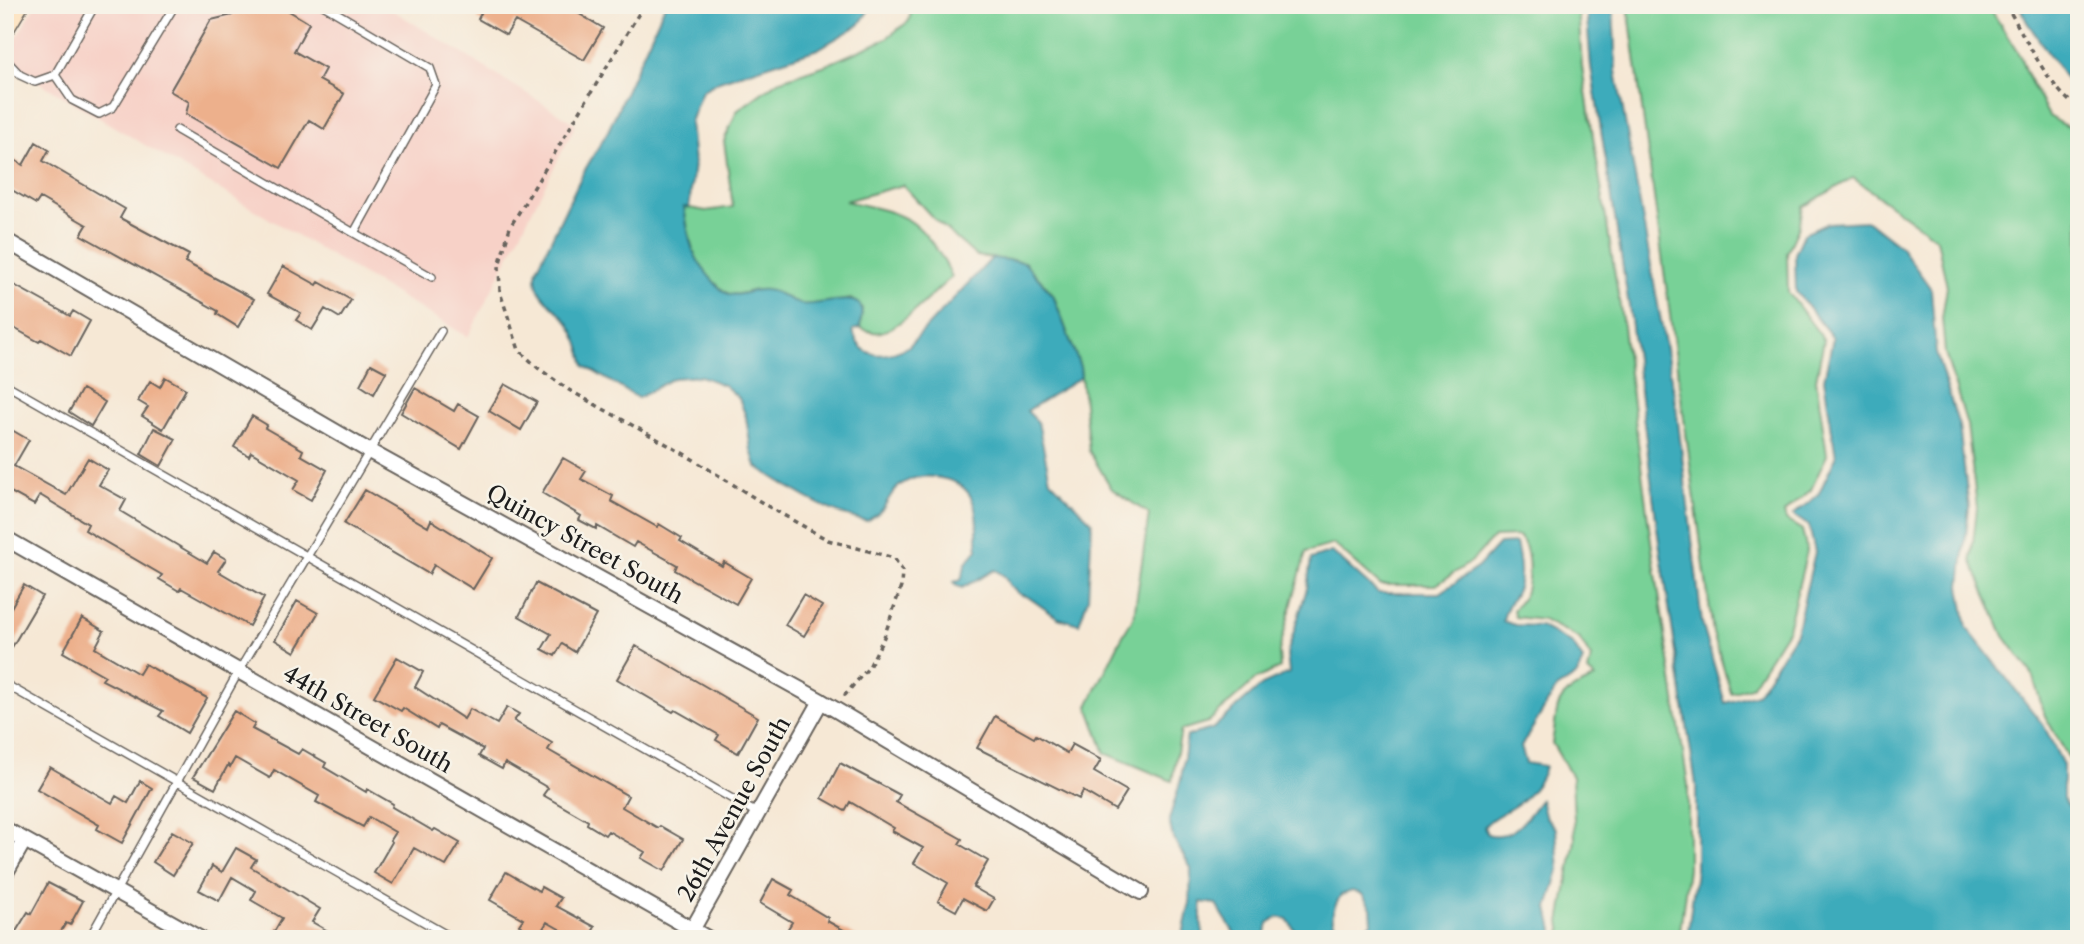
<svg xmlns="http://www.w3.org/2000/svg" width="2084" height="944" font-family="'Libre Caslon Text',serif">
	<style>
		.built { fill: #f7d1c7 }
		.green { fill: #78d197; stroke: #4a765a; stroke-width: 2 }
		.water { fill: #3cabbb; stroke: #2c646c; stroke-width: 2; fill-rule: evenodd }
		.building { fill: #edb08c }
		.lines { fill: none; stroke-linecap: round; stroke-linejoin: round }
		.lane-casing { stroke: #68635d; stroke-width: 10 }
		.street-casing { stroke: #68635d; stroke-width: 18 }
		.secondary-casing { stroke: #68635d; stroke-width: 24 }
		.path { stroke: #68635d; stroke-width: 3.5; stroke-dasharray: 5 5; stroke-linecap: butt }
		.lane { stroke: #fff; stroke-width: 7 }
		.street { stroke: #fff; stroke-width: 14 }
		.secondary { stroke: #fde5c5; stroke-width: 21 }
		.labels { text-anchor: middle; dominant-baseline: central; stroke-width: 5; stroke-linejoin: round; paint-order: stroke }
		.street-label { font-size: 23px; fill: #1c1c1c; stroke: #f7f3e8 }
	</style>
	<rect width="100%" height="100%" fill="#f7f3e8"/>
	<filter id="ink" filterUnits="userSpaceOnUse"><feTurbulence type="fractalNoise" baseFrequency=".0143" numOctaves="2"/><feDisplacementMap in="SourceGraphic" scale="14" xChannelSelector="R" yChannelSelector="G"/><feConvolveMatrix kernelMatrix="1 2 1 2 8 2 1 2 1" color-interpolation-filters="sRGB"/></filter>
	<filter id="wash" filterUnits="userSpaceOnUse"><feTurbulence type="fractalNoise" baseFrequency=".00686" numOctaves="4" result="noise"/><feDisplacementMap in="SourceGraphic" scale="28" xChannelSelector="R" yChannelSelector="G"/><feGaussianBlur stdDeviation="1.57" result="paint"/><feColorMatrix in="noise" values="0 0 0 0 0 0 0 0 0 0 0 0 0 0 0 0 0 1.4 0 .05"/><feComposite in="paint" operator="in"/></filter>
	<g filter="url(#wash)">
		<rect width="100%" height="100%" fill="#f6e8d5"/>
		<!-- built -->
		<path class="built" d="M35 5H384L576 124 468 337 5 62V58Z"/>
		<!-- green -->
		<path class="green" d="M912 5H1578L1582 67 1622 319 1650 535 1688 785V869L1679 939H1563L1560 922 1575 840 1572 777 1552 743C1560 697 1552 699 1595 678L1588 672 1591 658 1579 638 1543 620 1515 617 1513 610C1518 604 1524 598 1526 591 1530 575 1531 549 1519 536L1494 537 1472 561 1436 585H1380L1334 544 1306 552 1279 651 1280 668 1256 679 1208 722 1181 730 1172 781 1105 753 1088 706 1120 641 1134 616 1149 514 1112 489 1089 451 1080 367 1053 294 1024 262 976 256 932 217 903 185 845 201C867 206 895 210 913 223 928 234 945 260 952 277 932 293 905 325 881 332 874 334 866 330 860 328L862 308 851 299C835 301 813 310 797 303 786 298 776 291 762 290 751 289 741 296 730 294 722 292 719 286 713 281 691 260 689 235 684 207L706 211 733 207 724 141 737 111 778 81 826 65 884 40 909 21Z
			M1628 5H1988L2021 58 2025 71 2049 116 2066 126 2079 129V806L2072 797 2071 762 2045 716 2032 674 2004 636 1971 560 1977 508 1967 425 1945 353 1942 318 1947 287 1937 239 1853 178 1803 207 1799 227 1787 253 1788 292 1824 340 1816 379 1827 455 1811 490 1784 513 1786 520 1802 530 1807 551 1788 629 1751 687 1731 693 1713 633Z"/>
		<!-- water -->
		<path class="water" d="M665 5H872L859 25 818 49 719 81 702 91 690 122 694 163 689 208 684 207C690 244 690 256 716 284 721 289 723 292 729 294 742 297 753 288 766 290 781 291 788 301 800 304 814 307 856 292 861 307 863 311 860 322 860 328L853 330C859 360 886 359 909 346L992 258 1024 262 1053 295 1080 367 1081 377 1027 411 1038 422 1050 480 1092 522 1088 598 1079 624 1058 618 1028 597 1019 594 1010 586 1004 576 995 570 962 588 955 585 954 582 961 580 966 563 977 550C977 518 981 484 940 478 927 476 916 475 904 483 893 489 890 497 884 507 880 513 873 517 867 521 833 516 785 486 756 466L751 450 746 417 739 398 724 385 700 376 673 378 638 398 585 366C582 351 577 337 569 324 555 304 531 296 537 269L583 173 608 131Z
			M1586 5H1613L1616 71 1676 405 1702 623 1725 703 1757 694 1796 633 1815 552 1809 526 1793 515 1818 495 1836 457 1824 379 1833 338 1796 292 1795 254 1804 234 1828 223 1868 221 1901 247 1931 289 1936 353 1959 426 1969 508 1960 586 1967 628 2044 726 2063 765V799L2079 819V939H1687L1696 870V785L1658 535 1631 319 1591 67Z
			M2019 5H2079V91L2072 88 2027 22Z
			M1516 543C1519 557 1523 575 1517 590 1512 603 1506 603 1503 621L1515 625 1540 626 1573 644 1583 660 1577 675 1556 689 1521 747 1526 763 1545 766C1542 781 1529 796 1516 805 1505 813 1492 816 1484 827L1487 834C1514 841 1527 818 1541 799L1545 816 1556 829 1559 870 1548 908 1555 939H1297L1296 932 1287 919 1278 917 1268 923 1265 939H1238L1216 904 1201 902V922L1204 939H1182L1190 902 1191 868 1173 838 1169 820 1181 779 1187 736 1212 729 1262 685 1289 673 1287 654 1307 588 1311 559 1332 552 1378 593H1440L1478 567 1499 544ZM1352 891 1362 894 1371 908 1372 922 1359 933C1331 933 1326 918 1341 895Z"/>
		<g id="blocks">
			<!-- building -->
			<path class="building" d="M238 5H279L309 23 294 51 325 69 319 80 344 94 324 129 309 120 281 168 186 114 189 102 170 91 211 20 232 15Z
				M485 5H564L603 28 584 60 515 21 506 35 478 19Z
				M36 142 49 150 43 161 125 209 120 218 189 255 185 262 254 299 238 327 217 314 218 311 81 235 87 225 40 198 36 204 5 186V154L23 165Z
				M283 266 317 285 319 282 351 300 340 318 325 309 312 330 296 320 301 313 267 294Z
				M5 280 70 316 73 311 90 321 71 356 41 339 39 342 5 323Z
				M371 364 386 372 374 394 360 385Z
				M165 377 186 389 163 429 142 416 148 407 138 401 150 381 160 387Z
				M505 384 537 402 521 430 489 411Z
				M415 388 454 411 458 404 479 416 461 449 401 413Z
				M82 389 105 402 91 426 69 412Z
				M252 416 267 425 265 428 303 450 301 455 327 470 311 500 293 490 299 480 251 452 249 456 234 447Z
				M5 426 29 440 14 466 66 495 88 458 108 470 99 485 126 500 120 511 207 563 214 552 226 559 218 571 264 598 249 626 181 588 179 591 159 579 162 575 85 530 88 524 40 495 34 505 5 489Z
				M154 428 176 439 161 466 141 454Z
				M563 458 586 471 581 479 613 496 611 501 657 527 659 524 682 538 680 541 722 566 724 562 751 578 736 604 675 570 677 565 636 542 633 547 597 526 596 529 579 520 581 516 542 493Z
				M365 490 428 527 431 520 492 558 473 589 434 565 429 574 344 524Z
				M536 583 596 615 575 652 562 644 555 656 542 649 551 634 519 616Z
				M24 585 42 596 5 659V618Z
				M803 595 822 606 804 636 785 625Z
				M297 601 318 613 295 652 275 640Z
				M82 618 104 631 95 648 139 674 145 664 207 698 187 733 159 716 163 711 102 680 105 676 63 652Z
				M636 646 758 717 738 753 716 740 719 735 675 710 673 712 617 679Z
				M397 657 423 672 415 687 464 719 470 709 497 724 507 707 519 714 514 721 552 743 548 750 628 796 622 807 658 828 660 826 683 839 664 871 641 858 645 852 608 831 605 835 587 824 588 821 543 795 548 788 505 763 502 769 479 756 483 749 439 725 437 729 403 708 401 711 374 696Z
				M234 711 255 724 252 729 298 754 302 749 326 763 324 767 366 792 367 789 393 804 392 807 433 831 435 829 460 843 446 866 414 848 393 884 374 873 392 842 390 840 395 832 369 817 363 827 316 802 319 796 274 770 270 778 235 758 230 767 228 765 215 789 193 777Z
				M995 716 1034 738 1036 735 1067 753 1072 744 1101 760 1094 772 1127 791 1115 810 1083 791 1079 799 977 748Z
				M840 763 900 795 896 802 962 839 959 844 988 861 973 887 994 899 987 911 963 898 956 911 938 901 948 883 914 863 923 848 892 831 894 828 850 802 845 811 822 798Z
				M50 767 112 803 116 796 128 803 140 781 152 788 122 843 97 829 99 825 37 789Z
				M172 831 193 843 173 875 153 862Z
				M236 848 256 859 251 867 320 909 312 922 342 939H286L274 932 282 918 251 900 256 891 232 877 219 901 199 890 212 866 222 872Z
				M506 872 539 891 541 887 561 898 556 906 595 927 588 939H577L547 922 538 937 519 925 523 919 490 900Z
				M773 879 793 890 790 895 828 918 827 921 860 939H798L786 932 792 922 760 903Z
				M48 883 83 901 70 925 66 923 56 939H23L15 933 28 912 31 914Z"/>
		</g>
	</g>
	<g filter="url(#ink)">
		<use href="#blocks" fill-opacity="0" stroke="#68635d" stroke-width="2"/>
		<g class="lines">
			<!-- lane casing -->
			<g class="lane-casing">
				<path id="lane" d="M5 59 20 75 35 82 55 75 95 5
					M55 75 72 100 99 114 113 107 175 5
					M177 130 354 233 436 85 430 68 323 5
					M354 233 432 277
					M5 384 757 813
					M5 684 454 939
					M89 939 239 671 441 331"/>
			</g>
			<!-- street casing -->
			<g class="street-casing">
				<path id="street" d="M5 240 369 451 821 701 1141 892
					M5 538 709 939
					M5 829 201 939
					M5 874 24 841
					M687 939 821 701"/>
			</g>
			<!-- secondary casing -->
			<g class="secondary-casing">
				<path id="secondary" d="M5 25 17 5"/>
			</g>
			<!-- path -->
			<path class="path" d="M644 5 510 227 499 266 500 292 519 350 538 368 569 390 686 455 769 507 828 540 894 558 902 570 901 587 884 637 869 667 845 695 841 696
				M2006 5C2024 35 2050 91 2079 108"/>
			<!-- lane -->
			<use href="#lane" class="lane"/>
			<!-- street -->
			<use href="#street" class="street"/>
			<!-- secondary -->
			<use href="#secondary" class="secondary"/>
		</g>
	</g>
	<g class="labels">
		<!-- street labels -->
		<g class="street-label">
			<text transform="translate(585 544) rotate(29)">Quincy Street South</text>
			<text transform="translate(368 719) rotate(30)">44th Street South</text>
			<text transform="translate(734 809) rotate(-61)">26th Avenue South</text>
		</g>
	</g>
	<!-- margin -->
	<rect width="2084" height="944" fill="none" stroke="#f7f3e8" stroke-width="28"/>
</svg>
